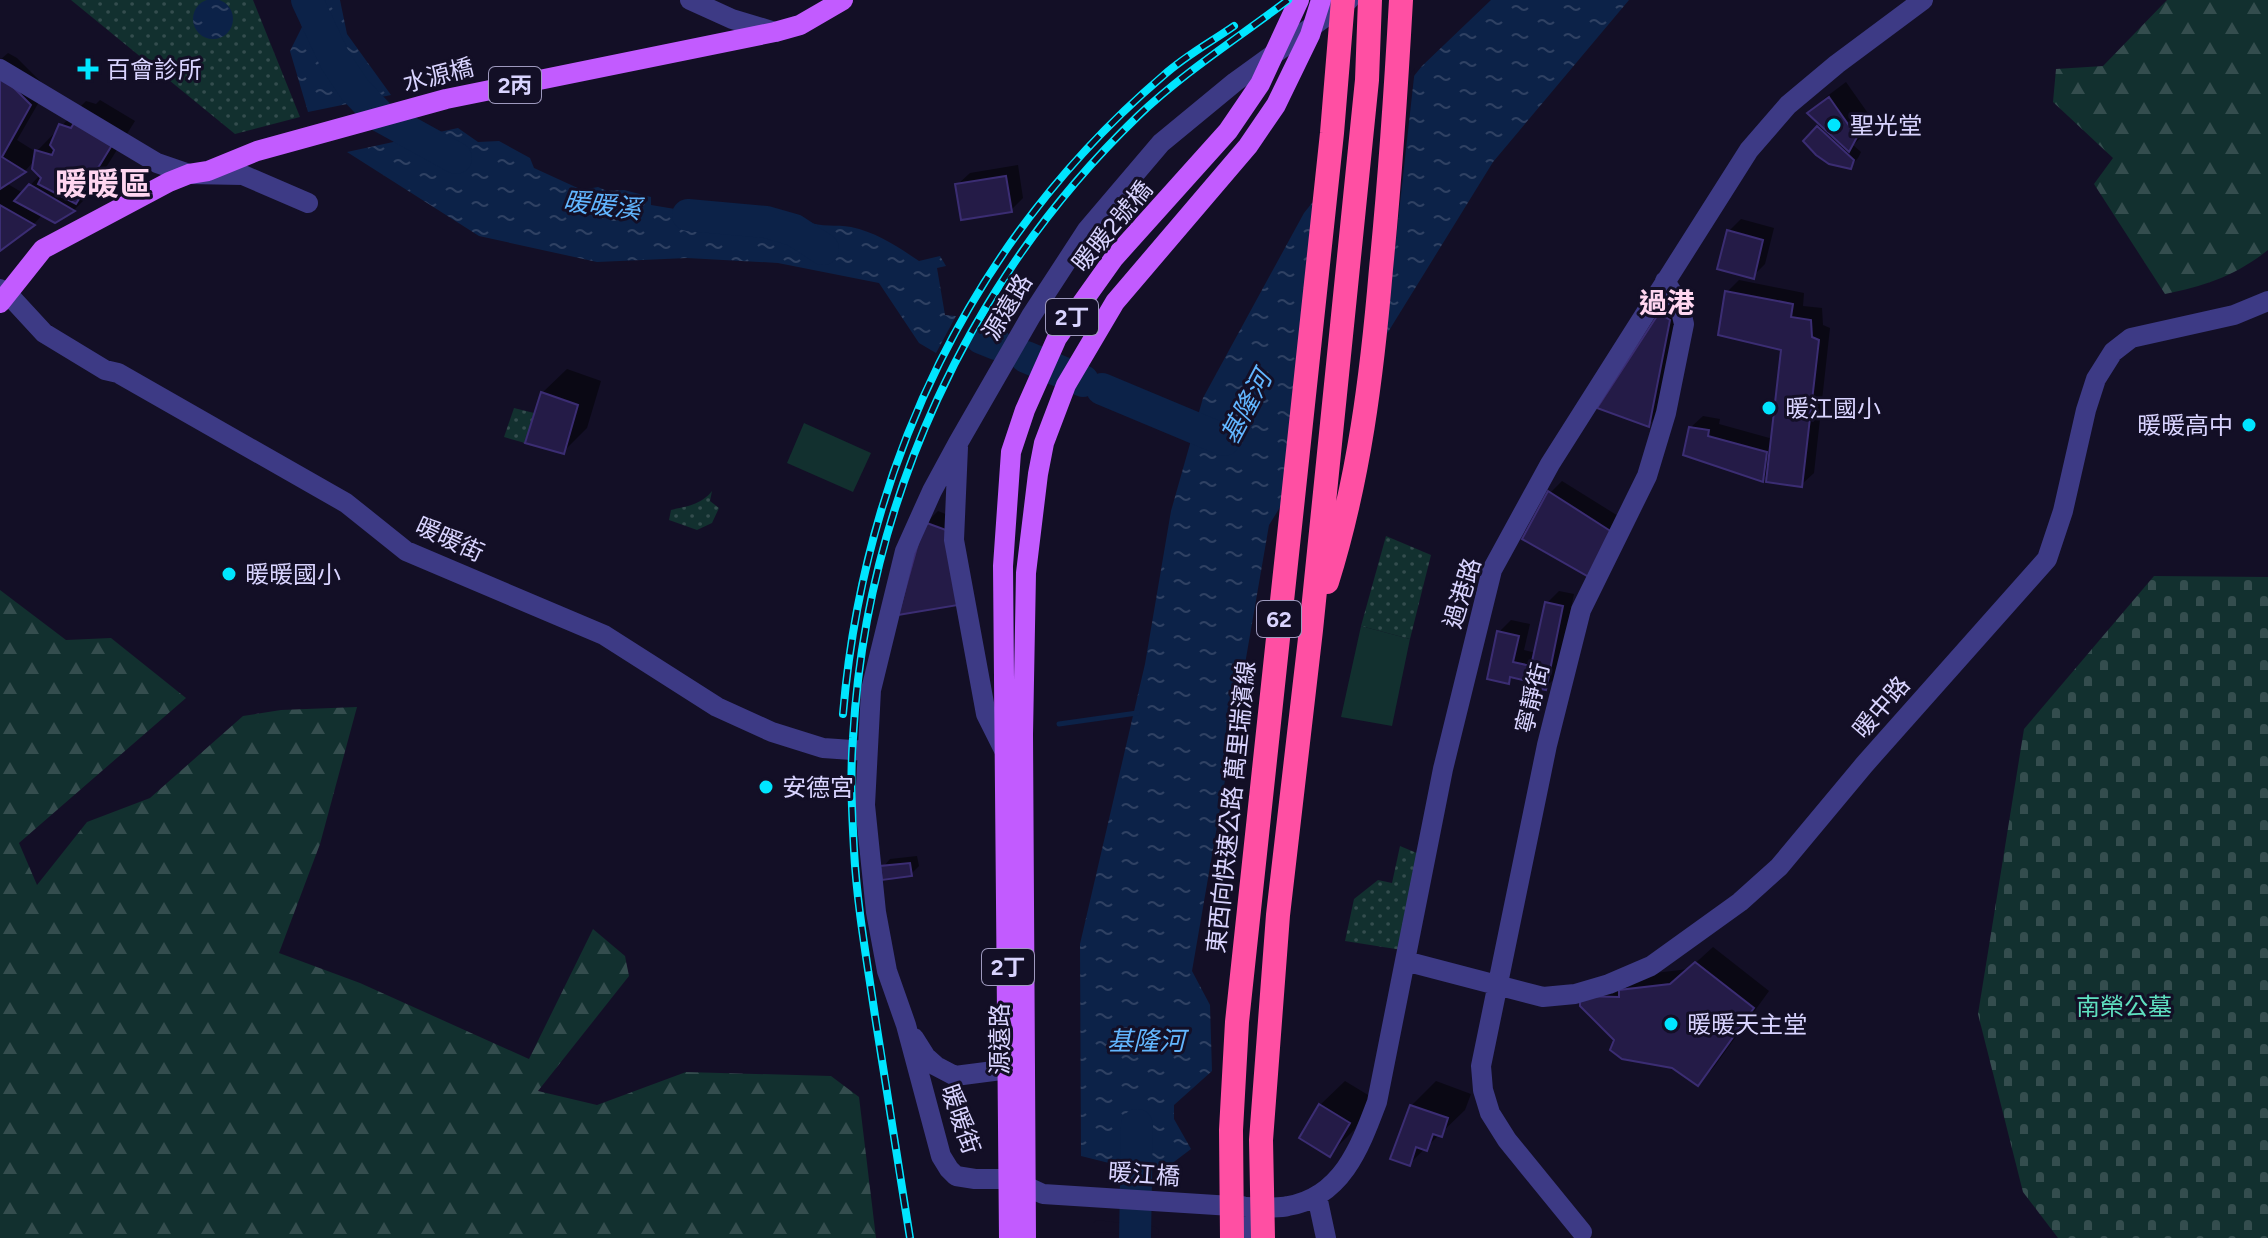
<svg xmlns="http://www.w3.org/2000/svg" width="2268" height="1238" font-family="Figtree,'Noto Sans TC',sans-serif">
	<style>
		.grass { fill: #12302f }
		.forest { fill: url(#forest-firs) }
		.cemetery { fill: url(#cemetery-stones) }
		.park { fill: url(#park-dots) }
		.water { fill: url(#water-ripples) }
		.pier { fill: #130f26 }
		.shadow { fill: #0007; fill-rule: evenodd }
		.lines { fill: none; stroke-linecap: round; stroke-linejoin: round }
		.stream { stroke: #0c2248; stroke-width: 5 }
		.river { stroke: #0c2248; stroke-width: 32 }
		.building { fill: #241b47; stroke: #3b2d73; stroke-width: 2 }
		.minor { stroke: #3d3a85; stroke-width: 20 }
		.major { stroke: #c25bff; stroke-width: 20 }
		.highway { stroke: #ff4fa3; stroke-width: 24 }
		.rail-casing { stroke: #00e5ff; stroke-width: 8 }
		.rail { stroke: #130f26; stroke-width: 5; stroke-dasharray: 15; stroke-linecap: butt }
		.poi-dot { fill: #00e5ff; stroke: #130f26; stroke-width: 3 }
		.labels { text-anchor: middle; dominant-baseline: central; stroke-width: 6; stroke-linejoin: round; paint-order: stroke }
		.shield { fill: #130f26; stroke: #9e99be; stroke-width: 2 }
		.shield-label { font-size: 22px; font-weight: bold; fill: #d9d4ff }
		.poi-label { font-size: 24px; fill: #d9d4ff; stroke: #130f26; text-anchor: start }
		.street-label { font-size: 24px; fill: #d9d4ff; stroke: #130f26 }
		.park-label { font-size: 24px; fill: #5fe0c0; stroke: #130f26 }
		.water-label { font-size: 26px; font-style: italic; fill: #62b6ff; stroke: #130f26 }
		.quarter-label { font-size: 28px; font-weight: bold; fill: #ffd6f0; stroke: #130f26 }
		.district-label { font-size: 32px; font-weight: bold; fill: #ffd6f0; stroke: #130f26 }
	</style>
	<defs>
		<pattern id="forest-firs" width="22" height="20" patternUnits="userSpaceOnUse" patternTransform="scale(2)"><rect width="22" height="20" fill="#12302f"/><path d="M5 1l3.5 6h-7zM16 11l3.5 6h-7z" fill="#344d4e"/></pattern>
		<pattern id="cemetery-stones" width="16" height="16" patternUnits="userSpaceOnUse" patternTransform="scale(2)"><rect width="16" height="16" fill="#12302f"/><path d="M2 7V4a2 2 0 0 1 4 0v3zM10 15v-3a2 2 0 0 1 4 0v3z" fill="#344d4e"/></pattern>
		<pattern id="park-dots" width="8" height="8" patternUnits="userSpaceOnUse" patternTransform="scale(2)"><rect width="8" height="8" fill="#12302f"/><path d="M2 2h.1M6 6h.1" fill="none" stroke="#344d4e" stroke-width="1.8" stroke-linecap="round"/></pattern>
		<pattern id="water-ripples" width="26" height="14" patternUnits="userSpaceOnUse" patternTransform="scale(2)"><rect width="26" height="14" fill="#0c2248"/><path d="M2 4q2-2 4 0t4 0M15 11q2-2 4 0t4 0" fill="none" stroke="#2f4163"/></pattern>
	</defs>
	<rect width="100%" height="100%" fill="#130f26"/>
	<!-- grass -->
	<path class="grass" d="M804 423 871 453 853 492 787 463Z
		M1361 626 1410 639 1392 726 1341 717Z"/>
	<!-- forest -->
	<path class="forest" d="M2167 0H2268V250C2235 276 2205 286 2165 294L2094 184 2113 158 2053 102 2056 69 2103 66Z
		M0 590 66 640 111 638 186 698 19 843 37 885 87 822 150 798 243 716 281 710 357 707 320 844 279 953 360 983 529 1059 593 929 625 956 629 976 538 1091 597 1105 686 1072 831 1076 859 1097 876 1238H0Z"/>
	<!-- cemetery -->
	<path class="cemetery" d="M2154 576 2268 577V1238H2058L2023 1192 1978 1014 2024 729Z"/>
	<!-- park -->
	<path class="park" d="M71 0H253L300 117 235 134Z
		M514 408 534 413 525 443 504 437Z
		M712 491 710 501 719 508 712 523 697 530 669 520 671 510C687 506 701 505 712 491Z
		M1386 536 1431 555 1410 639 1361 626Z
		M1400 846 1419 854 1402 950 1345 941 1354 899 1378 880 1392 883Z"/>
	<!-- water -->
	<path class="water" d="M193 19a20 20 0 1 1 40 0a20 20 0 1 1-40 0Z
		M294 0H340L347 34 391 95 308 112 290 51 302 27Z
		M1491 0H1629L1493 162 1269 525 1192 971 1210 1005 1212 1071 1174 1105V1119L1191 1149 1162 1171 1121 1166 1081 1156 1080 944 1145 664 1171 511 1203 398 1304 213 1422 66Z
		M458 128 478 142 499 141 530 158 534 168 582 190 598 187 607 191 624 190 651 197V205L787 228 807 221C821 228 836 224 851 227 876 232 898 247 919 261L940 256 946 266 937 268 945 315 956 316 936 353 919 343 879 283 778 263 687 258 597 262 479 236 347 152Z"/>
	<!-- pier -->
	<path class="pier" d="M1415 68 1384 347 1280 515 1320 186Z
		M1097 1220 1155 1227 1158 1229 1159 1235 1093 1232V1223Z"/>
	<!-- shadow -->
	<path class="shadow" d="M8 53 17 58 47 88 17 140 36 152 86 101 96 104 100 100 135 121 100 177 94 183 98 186 74 210 55 221 43 214 34 224 0 247V60ZM35 160 40 175 23 193 6 183 25 171Z
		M1846 82 1872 119 1865 134 1853 145 1861 152 1858 158 1851 166 1806 141 1821 124 1810 113 1826 97Z
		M1018 165 1023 198 1011 210 957 185 970 173Z
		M1741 219 1774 228 1765 264 1753 276 1729 231Z
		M1739 280 1804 293 1803 306 1822 308 1823 325 1830 328 1814 473 1801 485 1769 473 1762 480 1690 428 1703 416 1720 419 1719 424 1773 439 1783 348 1727 292Z
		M1685 290 1694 295 1672 401 1648 425 1660 314Z
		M567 369 601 381 587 428 563 452 542 393Z
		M1562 481 1623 519 1600 562 1550 493Z
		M938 511 958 519 969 591 926 523Z
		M1559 591 1574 594 1557 676 1545 688 1529 679 1514 676 1508 682 1499 632 1511 620 1530 624 1524 650 1536 653 1547 603Z
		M917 856 919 866 911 874 883 867 890 859Z
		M1713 947 1769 991 1714 1067 1698 1084 1673 1067 1617 1039 1582 1005 1638 975 1689 969Z
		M1345 1081 1373 1098 1354 1130 1330 1154 1320 1105Z
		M1436 1081 1471 1094 1465 1110 1409 1164 1411 1106Z"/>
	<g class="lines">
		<!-- stream -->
		<path class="stream" d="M1059 724 1137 713"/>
		<!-- river -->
		<path class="river" d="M307 0 335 60 355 90 380 116 456 158
			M688 215 766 222 794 230 823 249
			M981 338 996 344
			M1026 357 1083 381
			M1102 389 1224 440
			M1135 1238 1137 1125"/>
	</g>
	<!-- building -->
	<path class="building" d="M0 74 31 105 2 157 26 172 0 189Z
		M1829 97 1857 137 1849 152 1807 113Z
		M74 123 112 145 76 204 38 184 41 178 32 169 35 150 52 155 54 150 50 145 59 124 71 128Z
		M1817 126 1854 160 1851 169 1829 164 1816 155 1803 141Z
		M1006 176 1012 212 961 220 955 184Z
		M29 184 75 211 55 223 14 201Z
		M0 205 35 225 0 251Z
		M1727 230 1763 240 1754 279 1717 269Z
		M1725 291 1793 304 1791 317 1811 320 1812 337 1819 340 1802 487 1766 482 1781 350 1718 335Z
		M1659 313 1670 320 1649 427 1597 408Z
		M541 392 578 405 564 454 525 443Z
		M1689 427 1709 430 1708 436 1767 452 1763 482 1683 455Z
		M1548 491 1612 532 1589 577 1522 539Z
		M924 522 946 530 958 605 898 615Z
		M1545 602 1563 606 1546 690 1526 686 1527 681 1510 677 1509 684 1487 679 1497 631 1519 636 1513 662 1531 666Z
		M910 863 912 876 882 880 880 866Z
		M1695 962 1754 1008 1698 1086 1672 1068 1622 1059 1610 1050 1614 1040 1580 1006V996L1619 997V990L1670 984Z
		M1319 1104 1350 1123 1330 1157 1299 1138Z
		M1410 1105 1448 1118 1442 1137 1433 1134 1427 1151 1416 1147 1410 1166 1390 1159Z"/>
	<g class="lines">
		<!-- minor -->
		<path class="minor" d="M690 0 732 19 775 32
			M1349 0 1235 82 1161 143 1087 230 1031 316 958 443 932 491 905 551 871 690 865 805 876 912 887 971 906 1025 941 1156 949 1169 956 1176 975 1179H1010L1043 1194 1263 1208C1271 1207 1280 1208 1288 1206 1342 1197 1360 1147 1377 1102L1443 769 1492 570 1550 464 1749 150 1788 105 1837 64 1923 0
			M0 69 157 163 189 174 243 175 308 203
			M0 289 8 294 44 333 105 370 118 373 346 503 406 551 604 635 717 707 772 732 823 748 867 751
			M958 447 954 540 986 714 1005 752
			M1405 961 1543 997 1575 994 1609 984 1651 966 1740 902 1779 867 1864 765 2047 559 2063 511 2086 410 2096 379 2113 352 2131 338 2234 315 2268 301
			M914 1038 926 1057 936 1066 955 1076 1025 1067
			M1317 1196 1326 1238
			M1242 1206 1246 1238
			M1582 1232 1507 1140 1490 1113 1483 1090 1481 1066 1547 745 1581 610 1647 476 1666 413 1684 324 1679 303 1665 281"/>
		<!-- major -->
		<path class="major" d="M0 303 43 249 169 182 189 174 208 171 257 151 446 99 775 32 800 25 843 0
			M1009 1238 1003 566 1011 452 1025 410 1057 338 1114 258 1228 131 1260 84 1299 0
			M1026 1238 1023 734 1026 573 1038 474 1044 443 1066 385 1115 302 1248 146 1276 105 1310 35 1321 0"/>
		<!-- highway -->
		<path class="highway" d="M1327 582C1359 480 1372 375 1381 269 1390 179 1396 90 1401 0
			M1232 1238 1231 1130 1237 1022 1332 133 1343 0
			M1263 1238 1261 1140 1278 915 1311 630 1367 80 1370 0"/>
		<!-- rail casing -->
		<g class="rail-casing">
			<path id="rail" d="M843 714C864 465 973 238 1164 75 1185 56 1211 42 1234 26
				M910 1238C898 1164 887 1090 875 1016 867 961 857 906 854 850 852 813 850 775 853 738 866 503 969 279 1138 116 1184 72 1238 38 1288 0"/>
		</g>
		<!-- rail -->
		<use href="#rail" class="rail"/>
	</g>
	<!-- markers -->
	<g class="poi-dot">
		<path d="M84 57h8v8h8v8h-8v8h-8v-8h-8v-8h8z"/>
		<circle cx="1834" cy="125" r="8"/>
		<circle cx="1769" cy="408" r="8"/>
		<circle cx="2249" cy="425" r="8"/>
		<circle cx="229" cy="574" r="8"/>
		<circle cx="766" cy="787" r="8"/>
		<circle cx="1671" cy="1024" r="8"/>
	</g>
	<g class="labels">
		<!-- shield labels -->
		<g class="shield">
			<rect x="489" y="67" width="52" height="36" rx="6"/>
			<rect x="1046" y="299" width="52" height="36" rx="6"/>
			<rect x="1257" y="601" width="44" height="36" rx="6"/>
			<rect x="982" y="949" width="52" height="36" rx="6"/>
		</g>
		<g class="shield-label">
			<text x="515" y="85">2丙</text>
			<text x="1072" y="317">2丁</text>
			<text x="1279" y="619">62</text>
			<text x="1008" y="967">2丁</text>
		</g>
		<!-- poi labels -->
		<g class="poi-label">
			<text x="106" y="69">百會診所</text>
			<text x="1850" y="125">聖光堂</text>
			<text x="1785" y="408">暖江國小</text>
			<text x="2233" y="425" text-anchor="end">暖暖高中</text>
			<text x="245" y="574">暖暖國小</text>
			<text x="782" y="787">安德宮</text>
			<text x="1687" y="1024">暖暖天主堂</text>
		</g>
		<!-- street labels -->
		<g class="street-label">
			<text transform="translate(438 75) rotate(-14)">水源橋</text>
			<text transform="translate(1112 226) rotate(-50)">暖暖2號橋</text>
			<text transform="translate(1007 307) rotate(-59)">源遠路</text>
			<text transform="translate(450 539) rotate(25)">暖暖街</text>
			<text transform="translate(1462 593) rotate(-73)">過港路</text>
			<text transform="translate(1532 698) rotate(-76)">寧靜街</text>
			<text transform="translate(1881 707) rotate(-49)">暖中路</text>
			<text transform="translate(1231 807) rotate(-84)">東西向快速公路 萬里瑞濱線</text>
			<text transform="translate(999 1039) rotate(-90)">源遠路</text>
			<text transform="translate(961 1119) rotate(71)">暖暖街</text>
			<text transform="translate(1144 1174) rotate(4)">暖江橋</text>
		</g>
		<!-- park labels -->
		<g class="park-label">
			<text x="2124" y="1006">南榮公墓</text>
		</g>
		<!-- water labels -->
		<g class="water-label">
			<text transform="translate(602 205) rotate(7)">暖暖溪</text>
			<text transform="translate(1246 407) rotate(-62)">基隆河</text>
			<text x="1146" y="1041">基隆河</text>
		</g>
		<!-- quarter labels -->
		<g class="quarter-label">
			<text x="1667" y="303">過港</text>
		</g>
		<!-- district labels -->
		<g class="district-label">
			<text x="103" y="184">暖暖區</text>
		</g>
	</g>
</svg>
